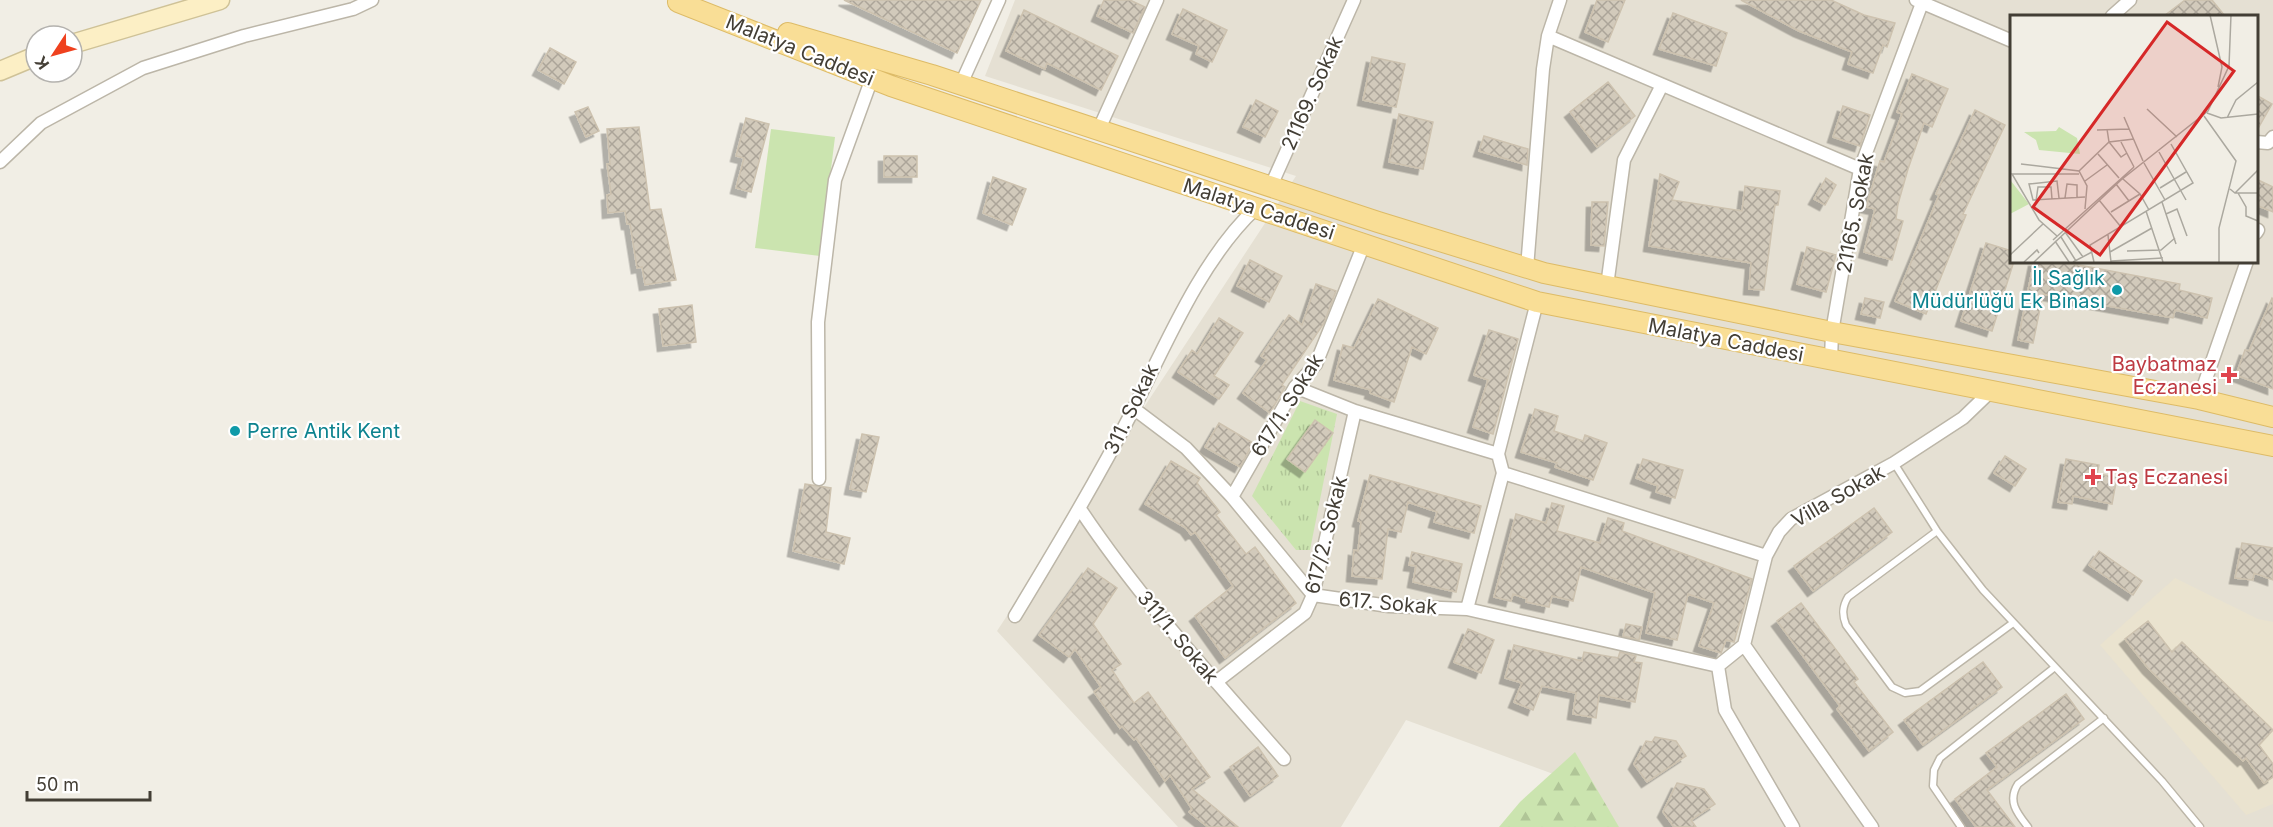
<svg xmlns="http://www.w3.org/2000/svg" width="2273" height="827" font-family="Inter,sans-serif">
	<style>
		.residential { fill: #e5e0d3; fill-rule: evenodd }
		.education { fill: #eae3cf }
		.forest { fill: url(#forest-firs) }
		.park { fill: url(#park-tufts) }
		.garden { fill: #cbe4af }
		.building { fill: url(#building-cross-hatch); stroke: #cdc2af; stroke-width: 1.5; filter: url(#shadow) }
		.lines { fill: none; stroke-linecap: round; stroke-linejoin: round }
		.lane-casing { stroke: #bcb6a8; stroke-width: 9 }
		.street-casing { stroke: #bcb6a8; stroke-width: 15 }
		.secondary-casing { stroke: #cfc297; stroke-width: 21 }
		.primary-casing { stroke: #ddbb67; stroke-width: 22 }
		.lane { stroke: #fff; stroke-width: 6 }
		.street { stroke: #fff; stroke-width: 12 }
		.secondary { stroke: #fcefc5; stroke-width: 18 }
		.primary { stroke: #f9de96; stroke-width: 20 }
		.culture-dot { fill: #0f9aa8; stroke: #fff; stroke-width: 2 }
		.health-dot { fill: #e0444e; stroke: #fff; stroke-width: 2 }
		.labels { text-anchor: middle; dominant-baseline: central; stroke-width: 4.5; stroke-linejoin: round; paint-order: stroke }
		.street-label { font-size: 20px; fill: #433e35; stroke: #fff }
		.culture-label { font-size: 20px; fill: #0d838f; stroke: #fff; text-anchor: end }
		.health-label { font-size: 20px; fill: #be3a42; stroke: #fff; text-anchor: end }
		.inset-road { fill: none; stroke: #aba89f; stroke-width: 1.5 }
		.view { fill: #d62828; fill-opacity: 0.15; stroke: #d62828; stroke-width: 3 }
		.inset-edge { fill: none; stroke: #433e35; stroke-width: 3 }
	</style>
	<defs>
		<pattern id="forest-firs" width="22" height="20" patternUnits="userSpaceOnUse" patternTransform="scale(1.5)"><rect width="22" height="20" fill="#cbe4af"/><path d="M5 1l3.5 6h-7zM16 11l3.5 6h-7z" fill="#b0c597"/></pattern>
		<pattern id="park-tufts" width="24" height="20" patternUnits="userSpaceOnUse" patternTransform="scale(1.5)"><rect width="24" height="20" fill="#cbe4af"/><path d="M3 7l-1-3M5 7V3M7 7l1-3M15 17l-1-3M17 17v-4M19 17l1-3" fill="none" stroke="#b0c597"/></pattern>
		<pattern id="building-cross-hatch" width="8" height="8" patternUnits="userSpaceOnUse" patternTransform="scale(1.5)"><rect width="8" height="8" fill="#d2cabb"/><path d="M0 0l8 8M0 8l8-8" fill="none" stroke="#aca599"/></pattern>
		<filter id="shadow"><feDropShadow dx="-5.5" dy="5.5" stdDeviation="0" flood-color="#0004"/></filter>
	</defs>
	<rect width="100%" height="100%" fill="#f1eee5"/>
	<!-- residential -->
	<path class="residential" d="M1015 0H2273V827H1596L1567 779 1406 720 1341 827H1178L997 631 1296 176 985 76ZM2012 16H2256V261H2012Z"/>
	<!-- education -->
	<path class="education" d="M2175 578 2258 619 2273 622V804L2246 815 2100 645Z"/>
	<!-- forest -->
	<path class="forest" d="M1575 752 1619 827H1499L1520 802Z"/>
	<!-- park -->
	<path class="park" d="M1300 401 1337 414 1310 550H1296L1252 496Z"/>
	<!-- garden -->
	<path class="garden" d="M771 129 835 137 820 256 755 248Z"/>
	<!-- building -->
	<path class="building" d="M844 0H981L957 53Z
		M1104 0H1130L1145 7 1133 33 1097 16Z
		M1597 0H1625L1608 42 1585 32Z
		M1741 0H1831L1864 15 1895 23 1887 47 1883 45 1873 73 1848 64 1852 52 1799 31Z
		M2185 0H2212L2225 16H2164Z
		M1183 9 1227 30 1212 62 1196 54 1199 46 1172 34Z
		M1024 10 1118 56 1101 90 1047 63 1045 69 1006 51Z
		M1673 13 1727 33 1716 66 1659 49Z
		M550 48 576 62 564 84 538 70Z
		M1372 57 1405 64 1396 107 1363 100Z
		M1912 74 1948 89 1932 127 1924 123 1908 169 1898 204 1896 219 1903 221 1892 260 1864 252 1875 209 1866 207 1880 161 1884 162 1902 114 1897 112Z
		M1608 82 1635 116 1597 147 1570 112Z
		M2256 95 2272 104 2256 132Z
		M1256 100 1278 111 1265 137 1243 127Z
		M1843 106 1870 115 1860 146 1833 137Z
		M588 107 599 131 586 137 575 112Z
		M1975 110 2005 125 1963 214 1966 215 1926 314 1895 301 1939 195 1936 194Z
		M1399 114 1433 122 1423 169 1389 162Z
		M746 118 769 124 751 192 736 188 744 158 736 156Z
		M639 127 650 210 661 209 676 280 645 285 642 267 637 268 630 224H627L625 211 608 213 607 195 611 194 607 164H610L607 129Z
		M1484 136 1528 149 1527 165 1479 151Z
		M884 156H917V177H884Z
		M1660 174 1679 182 1672 200 1742 211 1745 186 1780 191 1778 205H1775L1764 290 1749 289 1751 263 1649 246Z
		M993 177 1026 189 1012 225 983 213Z
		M1826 178 1836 185 1825 205 1814 199Z
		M2256 179 2273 187V212L2256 205Z
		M1592 202H1608L1604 246 1591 245Z
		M1986 243 2012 251V261H2014L1992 331 1961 321Z
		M1807 247 1836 255 1826 292 1797 284Z
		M1250 260 1282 276 1269 302 1237 286Z
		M2034 261H2058L2180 284 2179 290 2212 298 2207 318 2175 310 2173 318 2043 294 2033 343 2018 340Z
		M1316 284 1336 291 1324 323 1282 385 1285 387 1270 413 1243 393 1267 360 1261 356 1289 315 1302 325Z
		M1865 298 1884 302 1880 318 1861 314Z
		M2272 298 2273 299V389L2236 375 2245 350 2249 351Z
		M1378 299 1438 328 1426 354 1412 347 1394 402 1370 393 1371 390 1334 380 1343 345 1354 348Z
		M692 305 696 342 663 346 659 309Z
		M1219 318 1243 333 1214 376 1229 385 1219 399 1178 372 1192 350 1197 354Z
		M1489 330 1518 339 1493 434 1473 427 1488 380 1474 375Z
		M1535 409 1558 416 1554 431 1583 441 1585 435 1607 443 1593 480 1555 467 1557 463 1521 452Z
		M1315 420 1333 433 1305 472 1287 459Z
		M1219 423 1253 443 1240 467 1205 447Z
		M862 434 879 437 866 492 850 489Z
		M2005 456 2026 469 2015 486 1994 473Z
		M1643 459 1683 470 1675 498 1656 492 1658 486 1636 478Z
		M2066 459 2099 465 2097 474 2117 477 2112 504 2073 496 2072 504 2058 502Z
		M1171 461 1200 478 1197 483 1220 512 1216 515 1246 554 1255 547 1296 603 1225 658 1195 616 1233 586 1195 532 1191 535 1186 528 1145 504Z
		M1370 475 1481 506 1474 533 1434 522 1437 512 1408 502 1401 532 1388 529 1382 579 1352 576 1354 550 1358 551 1361 522 1358 521Z
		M805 484 831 488 826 532 850 538 844 564 793 551Z
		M1552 503 1564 506 1557 531 1600 543 1608 518 1624 523 1622 531 1752 579 1734 642 1726 640 1721 653 1699 646 1714 603 1688 594 1677 640 1646 633 1655 593 1581 567 1573 601 1552 596 1549 607 1526 602 1527 599 1513 594 1511 601 1494 597 1516 514 1546 523Z
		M1874 508 1892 532 1813 591 1794 566Z
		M2242 543 2273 548V580L2254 573 2253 580 2235 578Z
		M2099 551 2142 581 2133 595 2089 565Z
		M1412 552 1462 564 1456 592 1413 582 1416 566 1409 565Z
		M1088 568 1117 588 1093 624 1121 664 1112 670 1134 703 1148 692 1210 777 1192 789 1238 827H1208L1189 812 1192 809 1170 775 1165 781 1136 738 1134 740 1122 726 1120 728 1094 692 1101 687 1075 649 1069 657 1039 635Z
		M1801 603 1858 679 1854 682 1893 732 1869 751 1837 709 1840 706 1777 621Z
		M2148 621 2172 652 2182 642 2273 730 2259 745 2273 764V777L2264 783 2246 758 2243 761 2148 668 2125 639Z
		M1626 624 1642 627 1639 640 1623 636Z
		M1468 629 1494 640 1481 673 1454 662Z
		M1514 645 1582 661 1584 652 1618 658 1620 652 1636 656 1634 662 1642 663 1635 702 1599 695 1596 718 1573 714 1576 693 1542 686 1533 710 1514 702 1522 683 1505 678Z
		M1983 662 2002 687 1923 745 1904 720Z
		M2066 694 2084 719 1987 790 2015 827H1976L1955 799 1997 767 1986 753Z
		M1655 737 1676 741 1686 756 1647 782 1634 764 1646 741 1652 742Z
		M1258 747 1278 776 1250 796 1230 767Z
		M1677 783 1704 789 1715 804 1691 820 1696 827H1674L1663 812Z"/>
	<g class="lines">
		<!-- lane casing -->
		<g class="lane-casing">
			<path id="lane" d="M1894 463 1937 531 1983 590 2162 781 2200 827
				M1937 531 1848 597C1842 607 1842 615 1846 625L1892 687 1905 693 1920 691 2013 623
				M1961 827 1933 786 1934 770 1940 758 2055 667
				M2028 827C2017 813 2007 801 2018 784L2104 718"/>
		</g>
		<!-- street casing -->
		<g class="street-casing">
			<path id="street" d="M1916 0 2012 41
				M2112 16 2130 0
				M1548 36 1860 169
				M961 84 999 0
				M1099 129 1157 0
				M2256 142 2268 143 2273 137
				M0 162 41 123 143 68 244 36 353 9 372 0
				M1271 186 1354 0
				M2256 233 2258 230
				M1527 268 1543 69 1548 36 1560 0
				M1607 286 1624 160 1662 85
				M1831 360 1832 332 1860 169 1922 3
				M2199 399 2247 261
				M1133 408 1186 448 1232 497 1313 595 1389 606 1467 609 1718 666
				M1355 411 1498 454
				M1503 473 1766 556
				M819 479 818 322 835 180 872 78
				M1232 497 1295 387 1316 364 1364 244
				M1080 509C1140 599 1213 678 1284 759
				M1467 609 1503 473 1498 454 1537 302
				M1015 616C1056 548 1097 480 1133 410 1166 344 1202 258 1256 208
				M1744 645 1872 827
				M1216 682 1305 613 1313 595 1355 411 1295 387
				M1793 827 1725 710 1718 666 1744 645 1766 556 1779 532 1791 519 1894 463 1963 418 1990 392"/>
		</g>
		<!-- secondary casing -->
		<g class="secondary-casing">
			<path id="secondary" d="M72 44 220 0
				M0 71 36 56"/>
		</g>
		<!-- primary casing -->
		<g class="primary-casing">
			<path id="primary" d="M678 2 891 86 1537 302 2273 446
				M788 33 932 75 1378 222 1544 273 1832 332 2199 399 2273 417"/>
		</g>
		<!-- lane -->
		<use href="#lane" class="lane"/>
		<!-- street -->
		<use href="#street" class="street"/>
		<!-- secondary -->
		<use href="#secondary" class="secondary"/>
		<!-- primary -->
		<use href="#primary" class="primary"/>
	</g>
	<!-- markers -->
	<g class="culture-dot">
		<circle cx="2117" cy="290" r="6"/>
		<circle cx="235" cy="431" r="6"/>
	</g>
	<g class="health-dot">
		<path d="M2226 366h6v6h6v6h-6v6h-6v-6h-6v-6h6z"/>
		<path d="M2090 468h6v6h6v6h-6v6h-6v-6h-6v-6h6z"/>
	</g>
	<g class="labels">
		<!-- street labels -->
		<g class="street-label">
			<text transform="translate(800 50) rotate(22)">Malatya Caddesi</text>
			<text transform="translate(1312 93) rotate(-66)">21169. Sokak</text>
			<text transform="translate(1259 209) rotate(18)">Malatya Caddesi</text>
			<text transform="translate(1855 213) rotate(-79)">21165. Sokak</text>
			<text transform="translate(1726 340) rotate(11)">Malatya Caddesi</text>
			<text transform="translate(1287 405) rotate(-58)">617/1. Sokak</text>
			<text transform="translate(1131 409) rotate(-64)">311. Sokak</text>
			<text transform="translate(1838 496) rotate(-30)">Villa Sokak</text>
			<text transform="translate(1326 535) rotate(-76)">617/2. Sokak</text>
			<text transform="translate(1388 603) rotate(5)">617. Sokak</text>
			<text transform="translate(1178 637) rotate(50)">311/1. Sokak</text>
		</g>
		<!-- culture labels -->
		<g class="culture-label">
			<text x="2105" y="278">İl Sağlık<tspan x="2105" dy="23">Müdürlüğü Ek Binası</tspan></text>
			<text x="247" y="431" text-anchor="start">Perre Antik Kent</text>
		</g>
		<!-- health labels -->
		<g class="health-label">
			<text x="2217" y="364">Baybatmaz<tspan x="2217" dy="23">Eczanesi</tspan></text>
			<text x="2105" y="477" text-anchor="start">Taş Eczanesi</text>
		</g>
	</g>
	<!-- overview -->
	<g transform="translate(2010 15)">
		<rect width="248" height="248" fill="#f1eee5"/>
		<path d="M49 112 67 123 70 139 29 135 26 125 14 117 46 116ZM1 166 19 189 0 199V167Z" fill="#cbe4af"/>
		<path class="inset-road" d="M200 0 212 52 208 72M137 94 167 122M197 98 211 103 248 99M194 101 226 146 209 213V247M114 102 133 146M217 103 226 85 248 67M97 114 99 127 111 142 117 138M87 115 119 114M111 127 124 152M149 137 176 185M88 139 109 163M134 148 155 185M11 149 69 156 77 171 75 194M69 156 99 127 124 124M113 164 130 179 139 195M75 166 97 150M106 169 119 186M150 173 176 157M220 174 225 178H248M225 178 248 155M228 178 236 192V201L248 206M49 183 47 166 19 169 23 185 75 182M55 183 57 169 67 170V182M89 185 111 212M26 186 28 172H41L42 184M152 187 166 229M136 196 153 247M101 197 130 179M156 199 167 194 177 221M55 217 73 242M98 220 101 247M47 221 29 205 2 159H69M51 222 66 246M43 225 124 152M45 226 59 247M117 236 151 235 165 223M100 237 142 213M0 240 33 209M101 246 153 243M14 247 27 235 29 238M24 247 111 165 198 96 219 51 221 0M63 247 82 237M84 247 80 230 183 168 161 129"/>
		<path class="view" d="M157 7 224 56 90 240 23 192Z"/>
		<rect width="248" height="248" class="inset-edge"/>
	</g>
	<!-- north arrow -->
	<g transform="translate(54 54) rotate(234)"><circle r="28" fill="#ffffff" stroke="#b4b2ae" stroke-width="1.5"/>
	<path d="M0-4.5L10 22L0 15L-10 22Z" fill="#ef411e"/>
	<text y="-9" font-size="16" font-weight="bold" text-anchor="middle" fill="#433e35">K</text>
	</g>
	<!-- scale -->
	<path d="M27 791v9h123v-9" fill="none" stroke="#433e35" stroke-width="3"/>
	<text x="36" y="791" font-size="18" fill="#433e35" stroke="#ffffff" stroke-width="4.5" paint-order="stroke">50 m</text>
</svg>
